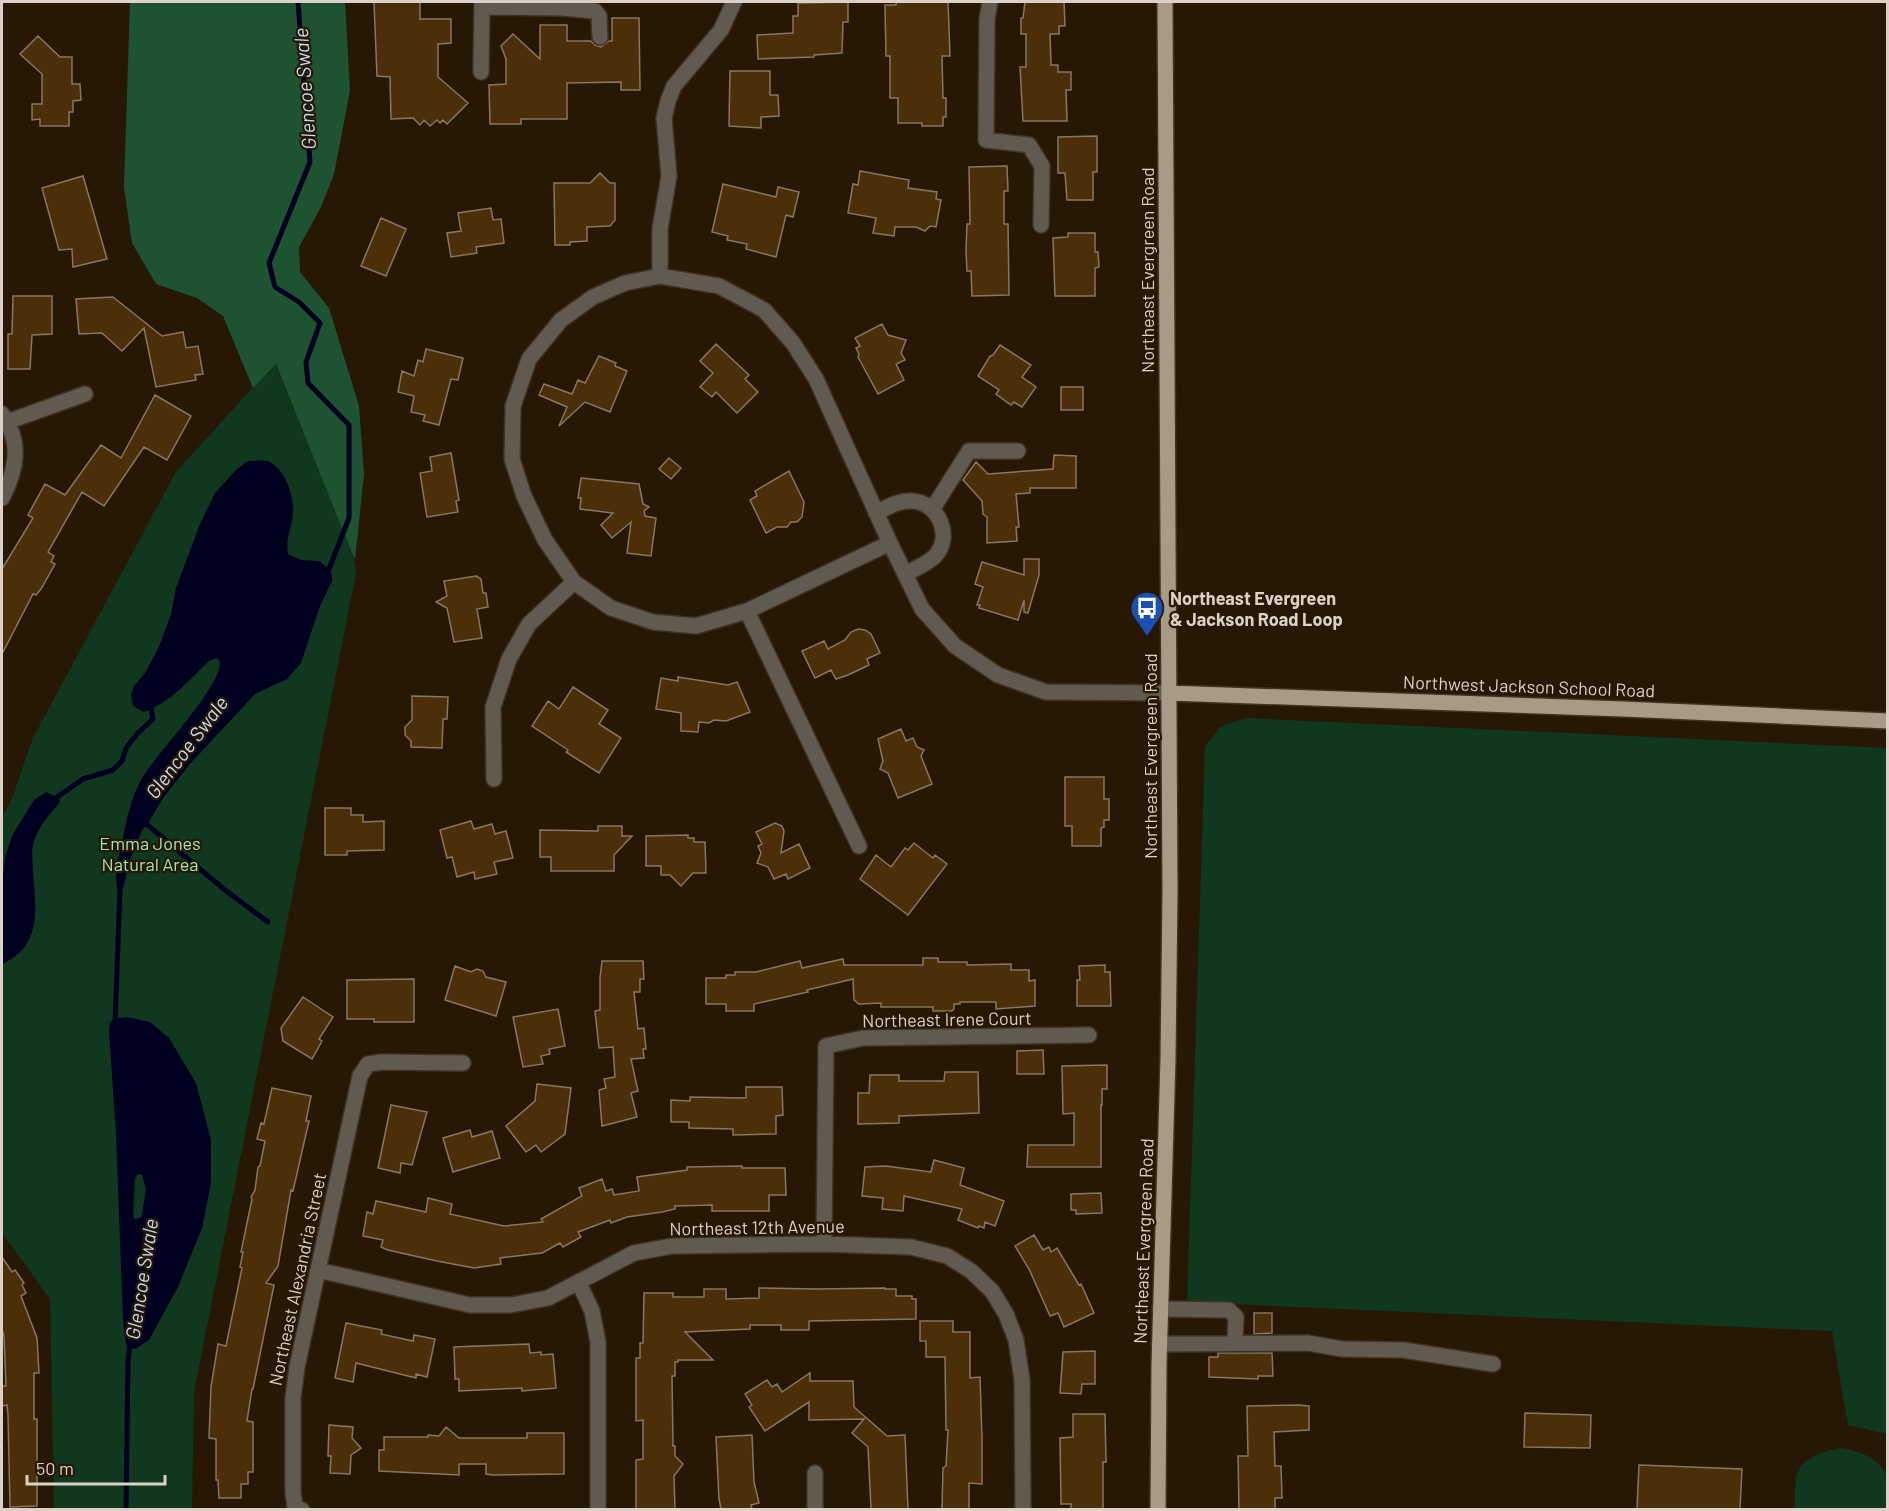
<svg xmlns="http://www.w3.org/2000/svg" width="1889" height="1511" font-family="Barlow,sans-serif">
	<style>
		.green { fill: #0f381e }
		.forest { fill: #1e5331 }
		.water { fill: #000020; fill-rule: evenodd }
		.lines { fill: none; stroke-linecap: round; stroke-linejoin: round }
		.stream { stroke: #000020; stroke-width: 5 }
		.building { fill: #4a2f09; stroke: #897662; stroke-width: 1.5 }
		.minor-casing { stroke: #403221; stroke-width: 18 }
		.major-casing { stroke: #403221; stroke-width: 18 }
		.minor { stroke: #615a51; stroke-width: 15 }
		.major { stroke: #a89a86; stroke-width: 15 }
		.labels { text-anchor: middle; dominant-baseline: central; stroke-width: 4.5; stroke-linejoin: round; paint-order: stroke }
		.street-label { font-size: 18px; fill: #dbd1c6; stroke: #271806 }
		.poi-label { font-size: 18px; font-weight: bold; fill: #dbd1c6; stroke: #271806; text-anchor: start }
		.park-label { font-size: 18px; fill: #9beab2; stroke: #271806 }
		.water-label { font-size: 20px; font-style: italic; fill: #c6daf6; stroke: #271806 }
	</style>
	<rect width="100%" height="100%" fill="#271806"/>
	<!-- green -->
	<path class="green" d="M275 363 352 550 356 573 194 1392 192 1509H54L50 1299 2 1233V817L11 801 33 738 176 472Z
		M1245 718 1887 748V1434L1848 1425 1832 1331 1187 1302 1205 747 1220 727Z
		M1841 1448C1860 1451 1879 1458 1887 1476V1509H1795C1795 1499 1794 1486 1797 1475 1801 1457 1826 1451 1841 1448Z"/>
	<!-- forest -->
	<path class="forest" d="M130 2H345L350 91 334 174 321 207 299 247 300 272 329 308 359 406 364 474 355 560 276 364 253 388 223 316 197 298 156 284 132 243 124 187Z"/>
	<!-- water -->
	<path class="water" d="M248 461C254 461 261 460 267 461 284 466 295 497 293 513 292 528 285 539 288 554L301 560 319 561 329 569 332 575V581L320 606 301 663 287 679 255 694 189 765 163 798 147 825 142 830 129 862 124 886 119 893C113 878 118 859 122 843 126 822 131 797 142 778 157 753 223 685 220 661L216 658 209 661C189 680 171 702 144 712L133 706 131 695 134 686 145 673 159 647 171 614 176 588 200 524 215 493 237 469Z
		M46 792 59 798 60 802C49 815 37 828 33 845 31 854 33 863 33 873 36 910 42 946 2 964V886L5 857 13 834 34 800Z
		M127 1017 150 1022 169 1038 196 1083 211 1140V1183L202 1228 178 1287 149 1340 135 1349 130 1348 126 1344 123 1320 116 1134 109 1031 110 1022 114 1019ZM138 1174 142 1175 146 1189 142 1215 140 1218 135 1219 133 1216 135 1179Z"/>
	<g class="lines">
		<!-- stream -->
		<path class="stream" d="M298 2 310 162 269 263 275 287 299 302 320 323 306 362 308 383 349 425V518L329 569 325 571
			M53 800 83 779 113 770 122 761 126 748 138 733 153 719 150 704
			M144 822 225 890 268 922
			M115 1025 120 888
			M126 1510 128 1361 130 1344"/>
	</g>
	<!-- building -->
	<path class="building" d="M374 2H420V19H451V43L438 44V77L468 103 447 124 443 120 440 123 437 120 430 126 424 120 420 125 413 118 391 119 390 77 377 76Z
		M848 2V22H843L842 53 814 55V57L758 59 757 35 793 33V16H798V3Z
		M896 2H948L950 56H942L943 98H946V117H943V126H922V123H898V98H890V56H886L885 5H896Z
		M1025 2H1064L1065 26H1059V34H1050L1051 65H1058V72H1071V90H1066L1067 121H1023L1020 67H1026V34H1021V18H1023Z
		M612 18H639L640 90H621V82L567 83V119H521V124H490L489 85 506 84V59L501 46 513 34 540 59V25H567V41H591L595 45 601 47 609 41H612Z
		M38 36 60 57H72V84H80L81 100 73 101V112H69V126H40V119L32 120V104H42V74L20 54Z
		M730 71H770V95H778L779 116 761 117V128L729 126Z
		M1097 136V172H1093V200H1067L1065 173H1058V137Z
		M1007 166 1008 191H1004V224H1008L1009 295 972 296 971 271H967L966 251 967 224H970L969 167Z
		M860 171 909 180 908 188 937 192 936 199 941 200 936 227 930 226 925 231 916 227H895L894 236 873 233 876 218 848 213 853 184 858 185Z
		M600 173 610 183H615V220L610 226 587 227V241L570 242V245H555L554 183H590Z
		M83 176 107 259 73 267 72 249 59 250 42 188Z
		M723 184 776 197 778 187 799 192 793 217 786 215 776 257 746 249 747 244 727 240 728 236 712 232Z
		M491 208 493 220 501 219 504 243 476 247 477 253 451 257 447 233 461 231 458 213Z
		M381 218 406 229 386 276 361 266Z
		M1068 233H1095V252H1098L1099 267 1095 268V296H1055L1053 238 1068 237Z
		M13 296H52V334L32 335 30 369H8V334H12Z
		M113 297 162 336 183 332 186 348 198 346 203 374 195 375 196 380 156 387 144 328 122 351 102 333 79 334 76 299Z
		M882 324 888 335 906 340 901 353 905 360 896 364 904 380 878 394 858 357 859 354 856 348 860 346 855 338Z
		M716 344 749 375 745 379 758 392 737 413 716 392 712 397 700 387 713 373 700 361Z
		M1000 345 1031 365 1022 377 1036 387 1022 407 1014 402 1011 405 996 394 999 390 978 376 990 356 993 355Z
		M426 349 463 358 458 380 451 379 439 425 423 421 425 415 411 412 414 396 398 392 402 371 414 376 418 360 423 362Z
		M599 356 616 363 615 366 627 371 610 412 585 402 559 426 567 407 539 395 544 384 572 394 578 380 585 383Z
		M1061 387H1083V410H1061Z
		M155 395 191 416 167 460 144 447 104 506 82 492 48 552 54 556 51 562 55 564 41 589 36 595 33 594 2 654V569L33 518 28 515 45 484 65 495 101 445 121 458Z
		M451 453 459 500 456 501 458 512 427 517 420 473 432 471 430 457Z
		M1054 455 1076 456V488H1030V493L1016 494 1019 527H1016L1017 541 987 543V517L983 514 982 501 963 480 976 462 988 474 1053 469Z
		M669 458 681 468 671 479 659 469Z
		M789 471 804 502 802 517 797 522H791L787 527H777L766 533 750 500 757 496 755 491Z
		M581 478 639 484 643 504 649 507 644 511 645 516 656 518 651 556 627 553 631 522 612 538 601 525 613 513 580 509 581 498H578Z
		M1024 559H1039V575L1028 613 1024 612V600L1018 620 979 608 980 605H977L983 587 975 584 982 562 1024 575Z
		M476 576 481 579 483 593H486L488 607 477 609 482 638 454 642 447 608 436 602 447 596 444 581Z
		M858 629 865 630 871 634 880 653 867 659 869 665 848 675 836 679 831 670 815 678 802 651 824 641 828 649 845 640 851 632Z
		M678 677 728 685 737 682 750 712 726 721 714 720 709 723 699 722 698 732 681 731V713L656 709 661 678 678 681Z
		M573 687 608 710 599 724 621 738 599 773 566 752 568 750 532 726 548 701 559 709Z
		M412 696 448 697 447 719H443L442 748 411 747V741L405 735V727L412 720Z
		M901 729 906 741 913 738 917 747 924 750 921 756 932 784 898 798 888 773 880 769 883 761 878 739Z
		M1065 777H1104V799H1109V820H1104V827L1101 828V846H1072V826H1065Z
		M325 808H351V815H363V822L384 821V850L347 851V855H325Z
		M471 821 474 829 492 824 495 834 506 831 513 858 494 862 497 874 475 879 474 872 457 877 452 857 447 858 440 830Z
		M775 823 782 826 784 831 781 853 799 844 810 868 788 879 786 874 774 879 768 867 757 863 761 853 758 846 762 844 756 832Z
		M598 826H622V836H632L614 855V871H551V857H540V830L598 831Z
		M688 835V838H694V842H705L706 873H693L681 886 670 875H661V866H646V836Z
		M914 843 933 858 935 855 947 864 908 915 860 879 876 855 891 867 905 848 908 850Z
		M923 958H938V962H967V965L1011 964V970H1029V981L1035 980V1006L996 1009V1002H960V1004H954V1009L952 1011H933V1007H881V1003L859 1004 854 1000 853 979 807 990 808 992 754 1004V1011H726V1004H706V978H726V975H735V972H756L800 961 802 968 843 959 844 965H923Z
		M602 961H643L644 979H640V992H634L638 1029 644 1028 646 1049H643L644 1058 631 1059 638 1091 631 1093 637 1117 602 1126 599 1090 606 1088 604 1079 615 1077 613 1047 599 1048 595 1011 600 1010V978Z
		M1105 965V972H1110L1111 1006H1077V980H1080L1079 966Z
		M455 966 471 972 477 969 483 971 486 977 506 982 496 1016 445 1000Z
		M414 979V1022H374V1019H347V980Z
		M303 997 333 1017 319 1039 322 1041 312 1059 283 1041 281 1028Z
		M558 1009 565 1046 549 1049 550 1054 541 1056 543 1064 523 1067 513 1017Z
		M1043 1050 1044 1074H1017V1051Z
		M1107 1065V1089H1102V1105H1101V1167H1027L1028 1145H1074V1113L1063 1114 1062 1066Z
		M945 1072H978L979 1113 899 1116V1123L858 1124V1093H869L870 1075H899V1081H944Z
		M537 1084 571 1088 565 1134 541 1152 536 1145 526 1152 506 1126 535 1101Z
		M746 1087H782L783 1115 776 1116V1134L733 1135V1129L689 1128V1122H671V1100L690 1101V1097L746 1098Z
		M272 1088 311 1096 306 1121H309L293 1191 291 1190 278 1266 266 1283 274 1285 253 1389H252L247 1421 253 1422V1472H248V1484H241V1498H219L218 1480H216V1439L209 1438 211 1387 218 1344 226 1346 242 1268 240 1267 243 1252H241L252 1199 251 1197 255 1190 258 1167 260 1166 265 1141 257 1139 261 1123 264 1124Z
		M391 1105 427 1112 412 1165 401 1163 400 1173 378 1168Z
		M470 1130 472 1137 492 1131 500 1158 453 1172 443 1138Z
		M934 1160 964 1168 960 1185 1004 1201 995 1226 985 1222 984 1228 979 1226 978 1228 958 1220 962 1209 904 1196 903 1211 882 1209 883 1198 862 1196 865 1167 886 1166 931 1172Z
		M742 1166V1168H785L786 1195H769V1211H712V1205L675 1206V1209L662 1212 627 1217 611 1223 610 1220 578 1232 581 1237 563 1247 560 1243 542 1253 500 1258 501 1264 474 1268 437 1261 388 1250 381 1247 383 1240 363 1236 367 1212 373 1214 376 1201 426 1212 428 1198 452 1204 450 1214 504 1226 543 1222 541 1219 582 1196 579 1188 602 1179 606 1191 612 1189 614 1195 639 1191 637 1177 687 1170V1167Z
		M1101 1193 1102 1213 1076 1214V1210H1071V1194Z
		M1034 1235 1043 1250 1049 1247 1051 1252 1057 1248 1079 1285 1081 1284 1094 1313 1064 1327 1058 1313 1050 1316 1029 1269 1015 1246Z
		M2 1257 12 1272 15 1270 24 1283 22 1285 26 1293 21 1296 37 1338 39 1373H34V1419H37V1506L10 1507 8 1415 7 1405 2 1406V1386H6L4 1336 2 1329Z
		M759 1288 816 1289 885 1288V1289H896V1296H912V1299H916V1319L809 1321V1330H781V1325H750V1329L685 1332 713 1360H678V1362H675V1376H672L673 1446H675V1456L683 1464 674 1476 675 1509H636V1460L643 1459V1420L636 1421V1358H640V1343H643L644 1293H673V1297H704V1289H726V1299L759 1298Z
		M1254 1313H1272V1333L1254 1334Z
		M920 1321H953V1332H970V1378L980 1377 982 1438V1484L969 1483V1509H942L943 1468 946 1466 948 1430H946L945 1357H926V1341H920Z
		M346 1323 382 1330 381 1334 413 1341 414 1335 435 1339 427 1377 416 1374V1378L356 1363 353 1382 335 1378Z
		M529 1344 530 1353 541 1352V1355L553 1354 556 1388 522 1391V1388L459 1391V1379H455L454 1347Z
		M1095 1351V1384H1082L1081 1394 1060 1393 1063 1352Z
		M1218 1353H1272L1273 1376H1258V1379L1209 1377V1357H1218Z
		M810 1373V1381H853L854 1407 887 1436 905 1435 908 1509H871L868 1447 852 1433 864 1419 809 1420V1402L765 1431 749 1407 752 1405 745 1394 767 1380 772 1387 777 1384 782 1392Z
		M1299 1405 1309 1406V1430L1274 1432 1275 1466H1281L1282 1498H1275V1509H1239L1238 1456H1248L1247 1406Z
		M1525 1413 1591 1415 1590 1448 1524 1447Z
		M1073 1414H1105L1106 1462H1103V1509H1071V1504H1061L1060 1438 1073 1437Z
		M329 1425 353 1427 352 1438 361 1448 351 1455 350 1474 330 1473 331 1456H328Z
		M446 1427 459 1438H527V1433H564V1474L493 1475 486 1474V1464H459V1475L379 1471V1450H384V1437H428V1435L439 1436Z
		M752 1435 754 1482 759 1503 751 1505 752 1509H721L719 1499 716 1437Z
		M1639 1465 1742 1469 1740 1509H1637Z"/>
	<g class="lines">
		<!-- minor casing -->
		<g class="minor-casing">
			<path id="minor" d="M990 2 987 19 986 140 1029 145 1042 166 1041 225
				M482 7 563 8 595 11 599 16 600 37
				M481 72 482 2
				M660 276V229L669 176 664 118 668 101 674 86 721 30 734 2
				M2 414C22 442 17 469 2 498
				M7 422 85 394
				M933 508 969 451H1018
				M876 513C888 507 899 500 912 501 939 502 954 538 934 557 927 564 914 569 905 574
				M890 543 747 611 696 626 653 622 611 608 574 582 545 540 524 496 512 459 513 406 529 359 561 320 593 297 625 283 660 276 719 286 764 310 793 343 816 379 890 543 922 609 955 646 998 675 1046 692 1169 693
				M747 611 859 846
				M494 779 493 707 509 659 529 624 574 582
				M824 1244 826 1046 863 1038 1089 1035
				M318 1270 470 1305H511L548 1298 634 1253 672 1246 824 1244 911 1247 947 1256 971 1271 992 1291 1006 1314 1016 1340 1022 1380 1023 1510
				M579 1283 592 1311 598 1342V1510
				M1160 1309 1229 1310 1236 1317 1235 1342
				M1159 1344 1308 1343 1342 1349 1403 1350 1493 1364
				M302 1510 295 1507 293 1492V1398L297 1367 360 1076 368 1064 382 1062 463 1063
				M815 1510V1473"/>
		</g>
		<!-- major casing -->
		<g class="major-casing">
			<path id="major" d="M1169 693 1623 709 1888 721
				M1158 1510 1159 1365 1168 1059 1170 893 1165 2"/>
		</g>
		<!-- minor -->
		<use href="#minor" class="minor"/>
		<!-- major -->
		<use href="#major" class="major"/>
	</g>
	<!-- icons -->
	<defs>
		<g id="bus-pin" transform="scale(1.725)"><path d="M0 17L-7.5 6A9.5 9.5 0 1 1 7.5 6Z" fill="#1a4fb4" stroke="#271806"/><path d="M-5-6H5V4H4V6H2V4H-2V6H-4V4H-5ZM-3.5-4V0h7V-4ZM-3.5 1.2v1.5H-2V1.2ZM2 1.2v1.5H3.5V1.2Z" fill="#fff"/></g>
	</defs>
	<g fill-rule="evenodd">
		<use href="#bus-pin" x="1147" y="608"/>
	</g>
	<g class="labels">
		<!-- street labels -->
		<g class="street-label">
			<text transform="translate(1147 270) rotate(-90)">Northeast Evergreen Road</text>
			<text transform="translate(1529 686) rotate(2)">Northwest Jackson School Road</text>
			<text transform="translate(1150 756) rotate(-90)">Northeast Evergreen Road</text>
			<text transform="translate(947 1019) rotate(-1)">Northeast Irene Court</text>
			<text transform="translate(757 1227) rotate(-1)">Northeast 12th Avenue</text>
			<text transform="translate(1143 1241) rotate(-88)">Northeast Evergreen Road</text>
			<text transform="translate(297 1279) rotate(-78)">Northeast Alexandria Street</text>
		</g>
		<!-- poi labels -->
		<g class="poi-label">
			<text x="1170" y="598">Northeast Evergreen<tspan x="1170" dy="21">&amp; Jackson Road Loop</tspan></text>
		</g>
		<!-- park labels -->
		<g class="park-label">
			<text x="150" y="843">Emma Jones<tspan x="150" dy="21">Natural Area</tspan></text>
		</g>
		<!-- water labels -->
		<g class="water-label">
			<text transform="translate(304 89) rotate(-94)">Glencoe Swale</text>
			<text transform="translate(186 747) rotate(-53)">Glencoe Swale</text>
			<text transform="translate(141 1279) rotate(-81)">Glencoe Swale</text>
		</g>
	</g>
	<!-- border -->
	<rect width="1889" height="1511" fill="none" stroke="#dbd1c6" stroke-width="6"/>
	<!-- scale -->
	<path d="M27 1475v9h138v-9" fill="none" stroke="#dbd1c6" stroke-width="3"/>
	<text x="36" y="1475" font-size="18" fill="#dbd1c6" stroke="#271806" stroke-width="4.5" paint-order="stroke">50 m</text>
</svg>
